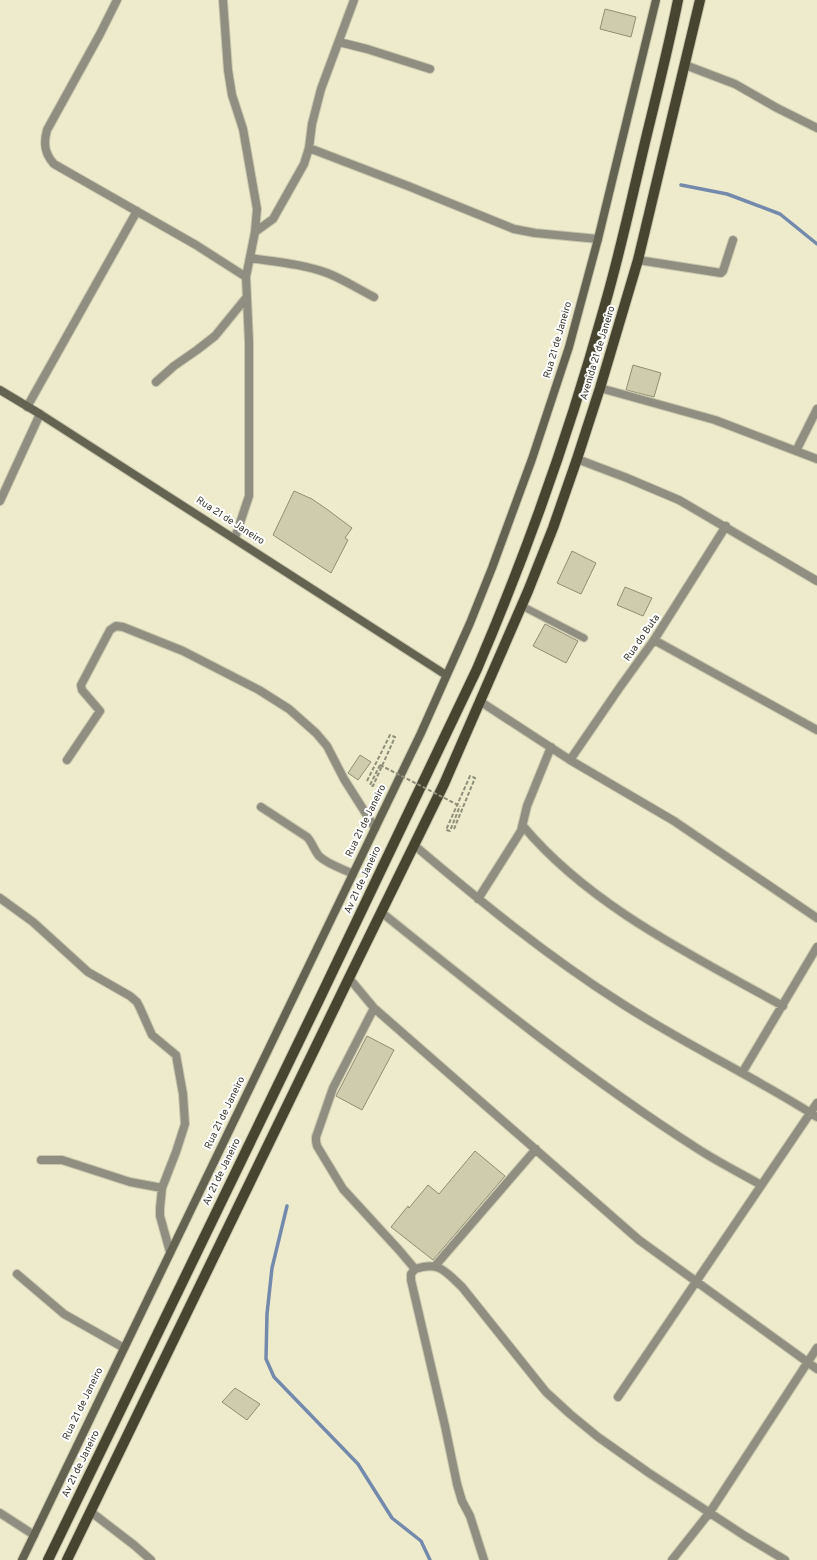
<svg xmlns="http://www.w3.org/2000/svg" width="817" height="1560" font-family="Overpass,sans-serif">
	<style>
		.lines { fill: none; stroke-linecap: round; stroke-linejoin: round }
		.stream { stroke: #748aad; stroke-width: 3.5 }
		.building { fill: #cfccae; stroke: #908e72 }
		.lane-casing { stroke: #c9c7ac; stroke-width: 9 }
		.street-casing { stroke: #c9c7ac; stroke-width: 10 }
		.secondary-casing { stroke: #c9c7ac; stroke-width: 10 }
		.primary-casing { stroke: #c9c7ac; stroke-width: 12 }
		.path { stroke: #908f7a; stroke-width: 2; stroke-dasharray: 4 2; stroke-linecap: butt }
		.lane { stroke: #8f8e81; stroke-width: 7 }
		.street { stroke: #8f8e81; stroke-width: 8 }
		.secondary { stroke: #646351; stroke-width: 8 }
		.primary { stroke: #47452f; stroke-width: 10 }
		.path-bridge { stroke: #908f7a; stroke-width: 2; stroke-dasharray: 4 2; stroke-linecap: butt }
		.labels { text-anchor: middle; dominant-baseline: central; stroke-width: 4; stroke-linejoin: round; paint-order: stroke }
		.street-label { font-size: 10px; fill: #39382c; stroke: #fff }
	</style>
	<rect width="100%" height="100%" fill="#edebcc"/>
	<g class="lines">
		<!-- stream -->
		<path class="stream" d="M681 185 727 194 780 214 817 244
			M287 1206 272 1268 267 1314 266 1359 274 1377 358 1464 392 1518 421 1541 430 1560"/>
	</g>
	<!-- building -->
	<path class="building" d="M605 9 636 17 631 37 600 29Z
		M633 365 661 373 654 397 626 390Z
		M294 491 312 499 328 510 352 528 345 538 348 540 331 573 273 535Z
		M572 551 596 563 581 594 557 583Z
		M625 587 652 598 643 616 617 605Z
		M545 624 578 641 566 663 533 646Z
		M360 755 371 762 358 780 348 773Z
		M367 1036 394 1050 362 1110 336 1096Z
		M475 1151 505 1176 433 1260 391 1227 408 1206 409 1208 428 1185 439 1194Z
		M235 1388 260 1404 247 1420 222 1402Z"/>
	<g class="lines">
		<!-- lane casing -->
		<g class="lane-casing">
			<path id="lane" d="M522 606 584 638"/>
		</g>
		<!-- street casing -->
		<g class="street-casing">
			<path id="street" d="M117 0 100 34 47 130C43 144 45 154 54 164L196 245 246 277
				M223 0 228 70 232 95 243 129 257 209 255 232 246 277 249 342V496L235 538
				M339 42 367 49 430 69
				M685 65 735 84 777 108 817 128
				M309 148 408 186 514 229 535 233 598 239
				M255 232 273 219 304 164 309 148 312 124 321 89 354 0
				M250 258C276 262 303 264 327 273 343 279 358 289 374 297
				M638 260 721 273 723 271 733 240
				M156 382 174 366 197 350 215 336 246 298
				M600 388 715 420 817 459
				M27 407 137 211
				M796 451 817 409
				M577 459 627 478 679 500 817 581
				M0 501 40 414
				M654 640 817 730
				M481 702 570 760 674 821 817 918
				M67 760 100 711 82 690 81 685 110 630 116 626 123 627 183 651 259 690 289 709 316 733 327 746 344 779 375 828
				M570 760 620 687 654 640 726 526
				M261 807 307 837C312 842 314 850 319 856 327 864 343 869 353 874
				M523 826C590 906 693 956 783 1006
				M414 845C480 901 547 956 621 1003 684 1044 753 1076 817 1117
				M0 898 33 922 88 972 130 996 137 1002 140 1008 152 1035 176 1055 183 1094 185 1124 176 1152 162 1188 160 1208V1216L170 1252
				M478 899 521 831 527 806 551 747
				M381 912C484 995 587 1078 698 1149 718 1162 740 1173 761 1185
				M349 978 374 1008 639 1240 817 1369
				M374 1008 333 1088 316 1137V1141L317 1146 343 1189 399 1250 415 1269C439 1261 445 1271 462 1287L546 1392 570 1414 598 1437 649 1473 745 1536 785 1560
				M742 1073 817 947
				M41 1160H62L130 1182 162 1188
				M435 1266 536 1149
				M415 1269 411 1274V1280L445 1426 457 1484 462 1501 470 1516 484 1560
				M17 1274 64 1314 124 1348
				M618 1397 817 1103
				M91 1512 134 1545 151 1560
				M0 1513 34 1535
				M672 1560 710 1512 817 1348"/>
		</g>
		<!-- secondary casing -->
		<g class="secondary-casing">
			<path id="secondary" d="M0 390 40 414 446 675
				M22 1560 421 733 470 623 492 568 532 459 569 347 598 239 656 0"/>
		</g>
		<!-- primary casing -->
		<g class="primary-casing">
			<path id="primary" d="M48 1560 319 1000 477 669C527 552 570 431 604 308 621 250 633 192 647 134 658 89 669 45 678 0
				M67 1560 349 978 444 784 528 591 553 528 577 459 600 388 638 260 700 0"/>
		</g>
		<!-- path -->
		<path class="path" d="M367 781 390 735 395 737 373 786 370 785 380 765
			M454 829 475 778 470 776 446 830 450 831 460 806"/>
		<!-- lane -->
		<use href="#lane" class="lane"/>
		<!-- street -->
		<use href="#street" class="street"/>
		<!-- secondary -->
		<use href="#secondary" class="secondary"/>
		<!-- primary -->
		<use href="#primary" class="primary"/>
		<!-- path-bridge -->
		<path class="path-bridge" d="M380 765 460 806"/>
	</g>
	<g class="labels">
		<!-- street labels -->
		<g class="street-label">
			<text transform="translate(558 340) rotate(-74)">Rua 21 de Janeiro</text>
			<text transform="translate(598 353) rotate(-73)">Avenida 21 de Janeiro</text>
			<text transform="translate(230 521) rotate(33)">Rua 21 de Janeiro</text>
			<text transform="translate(642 638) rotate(-55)">Rua do Buta</text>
			<text transform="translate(366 821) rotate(-64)">Rua 21 de Janeiro</text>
			<text transform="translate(363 880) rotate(-65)">Av 21 de Janeiro</text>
			<text transform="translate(225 1113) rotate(-64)">Rua 21 de Janeiro</text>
			<text transform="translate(222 1172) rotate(-64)">Av 21 de Janeiro</text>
			<text transform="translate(83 1404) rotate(-64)">Rua 21 de Janeiro</text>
			<text transform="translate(81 1464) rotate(-64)">Av 21 de Janeiro</text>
		</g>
	</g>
</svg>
